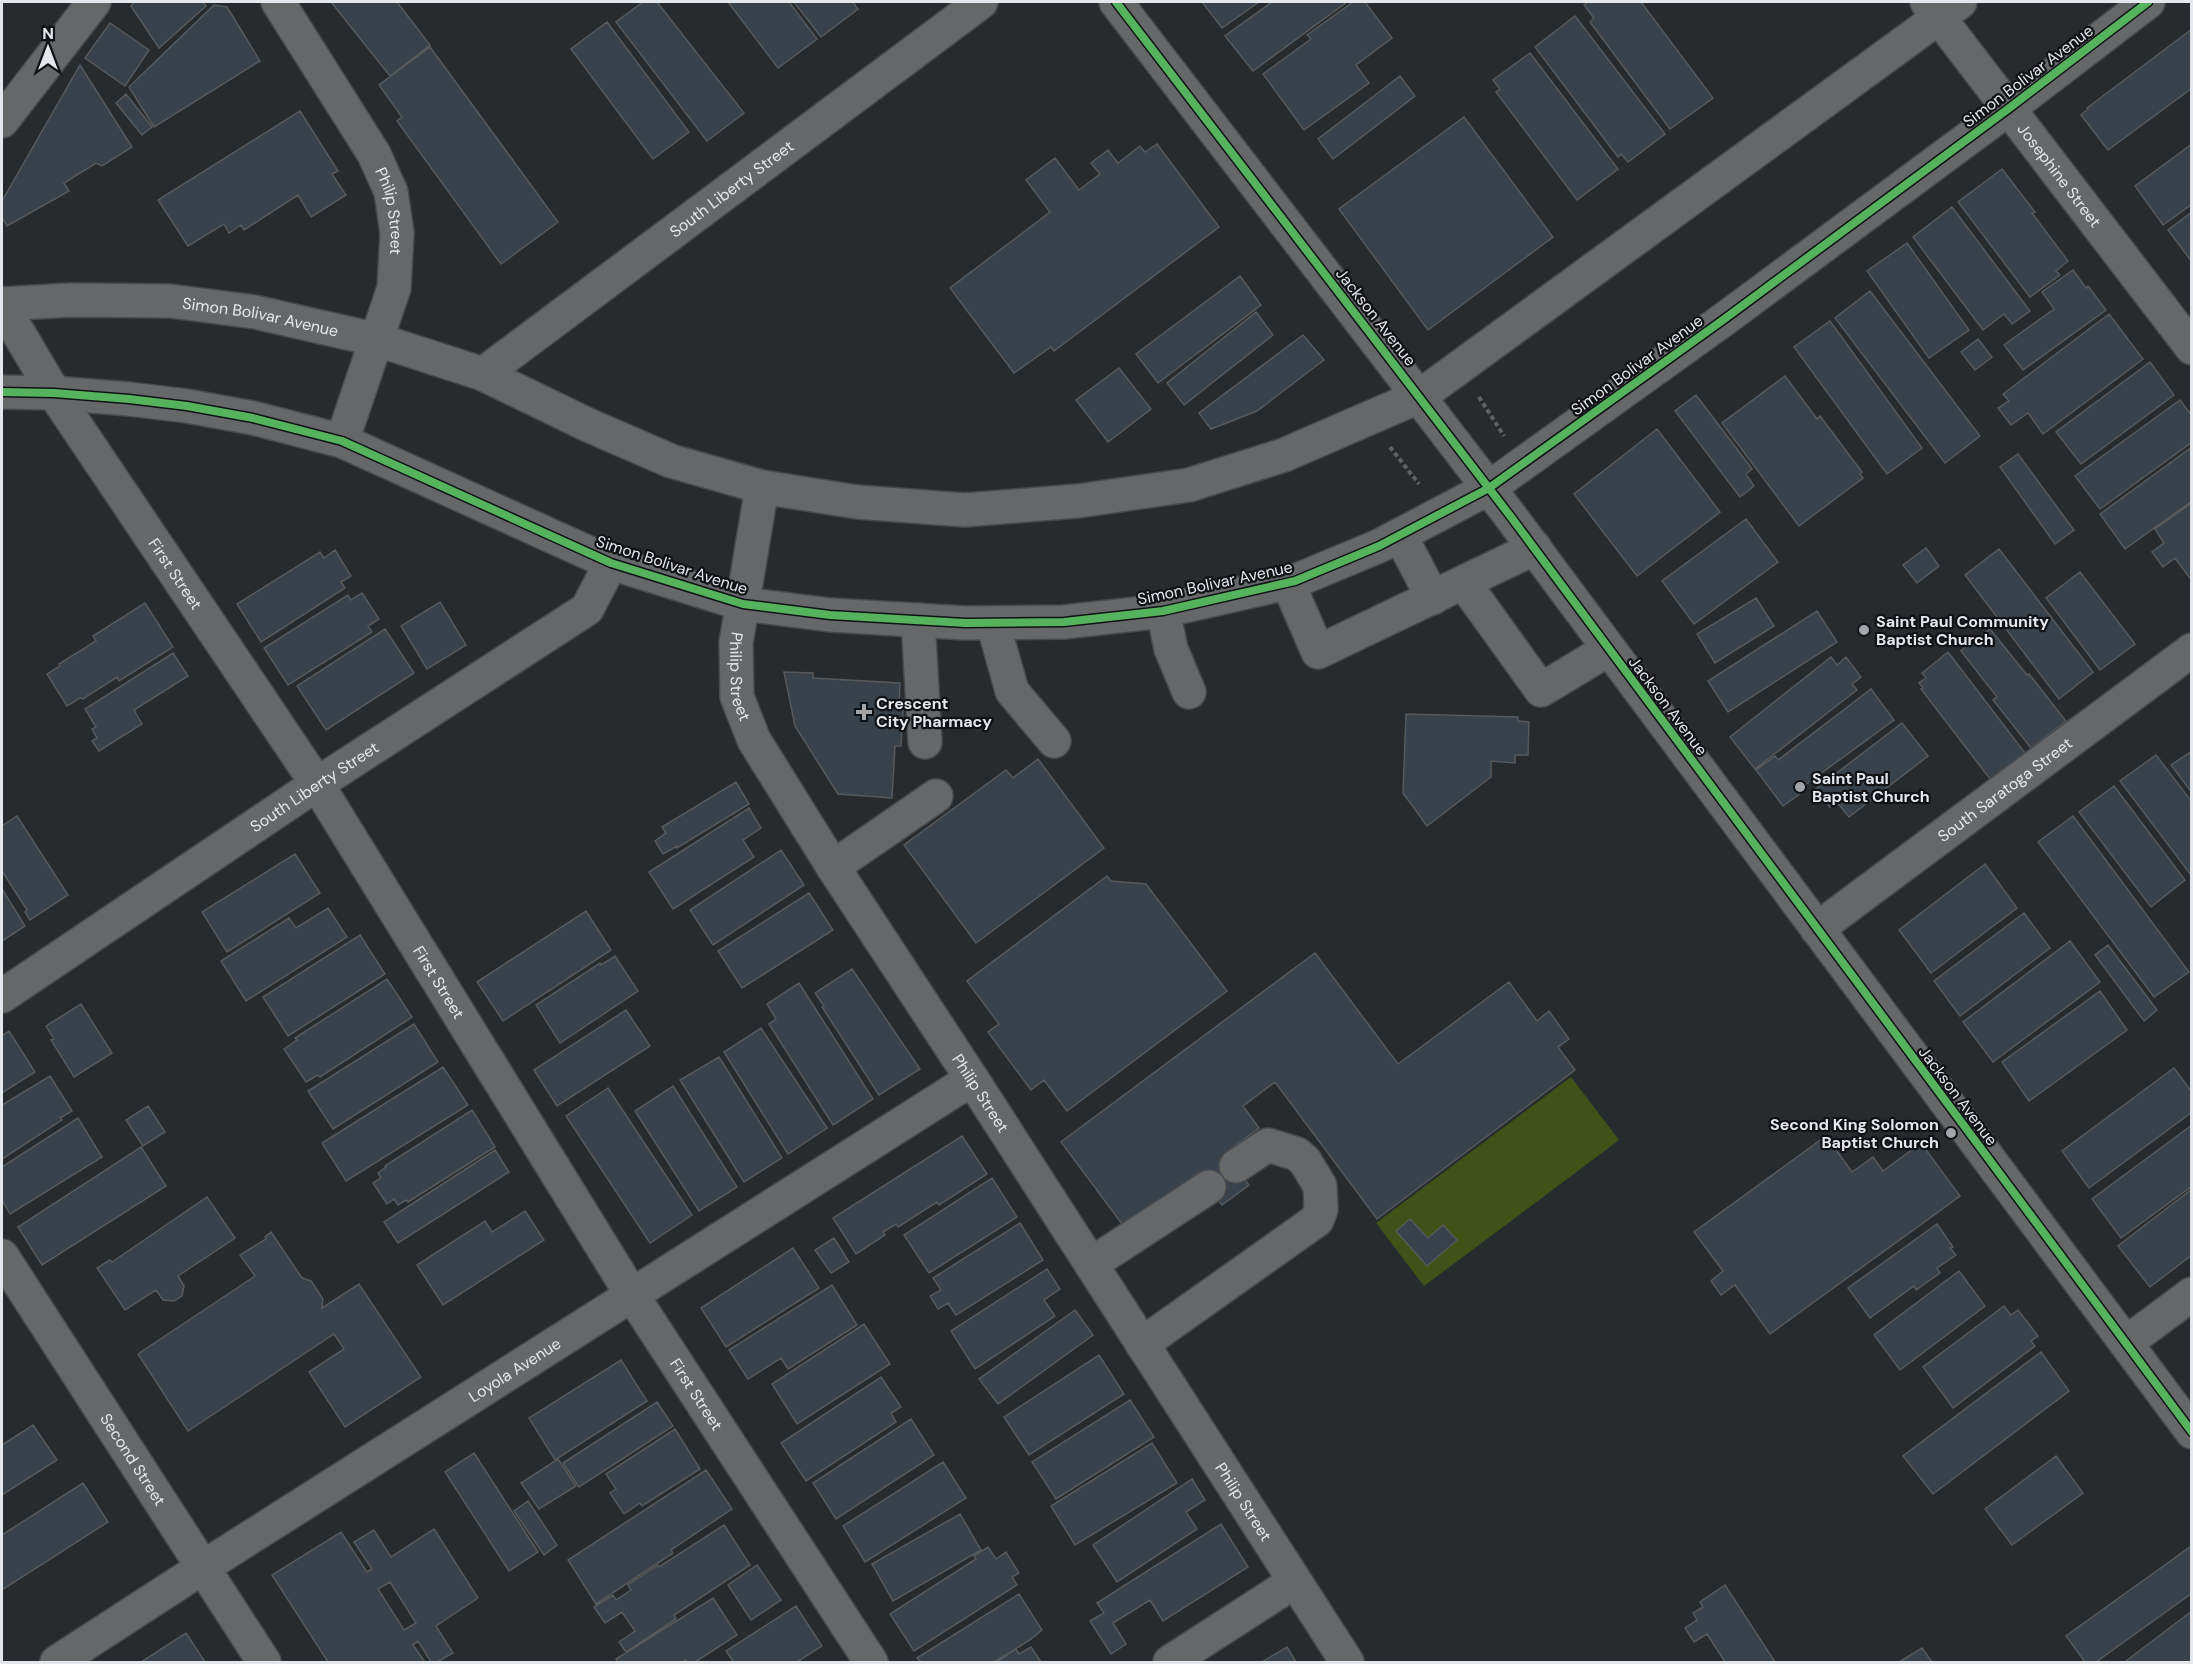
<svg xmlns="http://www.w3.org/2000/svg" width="2193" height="1664" font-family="'DM Sans',sans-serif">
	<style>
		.green { fill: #415218 }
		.building { fill: #38424c; stroke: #575a5c; stroke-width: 1.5; fill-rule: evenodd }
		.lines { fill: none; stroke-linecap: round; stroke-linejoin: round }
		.minor-casing { stroke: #47494c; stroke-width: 36 }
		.path { stroke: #616265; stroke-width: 4; stroke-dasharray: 4.5 3; stroke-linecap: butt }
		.minor { stroke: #666769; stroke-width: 33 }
		.cycleway-casing { stroke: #101215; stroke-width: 11 }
		.cycleway { stroke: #56b35d; stroke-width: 8 }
		.poi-dot { fill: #a2a6aa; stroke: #101215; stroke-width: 2 }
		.labels { text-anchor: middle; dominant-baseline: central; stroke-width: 4.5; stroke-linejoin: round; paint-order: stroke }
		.street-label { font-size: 16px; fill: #e4e8ec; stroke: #101215 }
		.poi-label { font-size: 16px; font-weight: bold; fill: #e4e8ec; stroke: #101215; text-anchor: start }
	</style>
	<rect width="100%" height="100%" fill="#282b2e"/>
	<!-- green -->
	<path class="green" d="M1571 1077 1619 1140 1424 1286 1376 1223Z"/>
	<!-- building -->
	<path class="building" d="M134 2H203L206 6 159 48 131 6Z
		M331 2H397L430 45 390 76Z
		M643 2H657L744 113 707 141 616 22Z
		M728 2H789L817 39 778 68Z
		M794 2H853L858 9 821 37Z
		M1202 2H1259L1222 28Z
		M1272 2H1347L1253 71 1225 36Z
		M1353 2H1365L1392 38 1356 65 1369 83 1304 130 1263 74 1311 39 1307 35Z
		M1588 2H1641L1713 98 1670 129 1590 22 1594 18 1584 5Z
		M214 5 227 7 260 61 154 127 129 87Z
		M1575 16 1665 134 1628 162 1621 154 1618 157 1535 47Z
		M607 22 689 132 653 159 571 49Z
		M110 23 149 50 125 86 85 58Z
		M2192 29V88L2108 150 2081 115 2088 109 2087 108Z
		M430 47 558 222 501 264 397 121 402 117 379 85Z
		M1530 53 1618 169 1577 200 1496 92 1500 89 1493 80Z
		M80 65 132 147 102 166 96 163 64 183 69 191 7 226 2 217V201Z
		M1400 76 1415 96 1333 159 1318 139Z
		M126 94 152 127 142 135 116 103Z
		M300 111 338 171 332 174 346 195 311 217 298 195 244 230 241 225 229 233 224 224 188 246 158 200Z
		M1464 117 1553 237 1428 330 1339 209Z
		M1157 144 1219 227 1054 351 1051 347 1014 373 950 288 1050 212 1026 180 1055 158 1079 190 1100 174 1091 163 1108 150 1118 163 1140 146 1145 152Z
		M2192 144V204L2163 225 2135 186Z
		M2002 169 2035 212 2032 213 2068 261 2056 271 2060 275 2030 297 1958 202Z
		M1952 207 2030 311 2012 324 2004 314 1983 330 1913 237Z
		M2192 212V262L2168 230Z
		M1907 243 1969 330 1929 358 1867 271Z
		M2073 270 2086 288 2088 286 2106 310 2023 370 2004 345 2054 309 2042 292Z
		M1240 276 1261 305 1158 383 1136 354Z
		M1870 291 1980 436 1945 463 1835 318Z
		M1256 312 1273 335 1184 405 1167 383Z
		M2109 314 2143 359 2043 434 2028 413 2011 425 1998 408 2009 401 2003 394Z
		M1830 321 1922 448 1887 474 1794 347Z
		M1303 335 1324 360 1257 411 1211 429 1199 413Z
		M1978 339 1992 357 1975 370 1961 352Z
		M2150 362 2174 395 2081 464 2056 432Z
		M1119 368 1151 409 1108 442 1076 400Z
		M1785 376 1817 419 1820 416 1862 472 1860 474 1863 478 1799 526 1722 423Z
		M1696 395 1752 469 1746 474 1754 486 1740 497 1675 411Z
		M2180 400 2192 416V442L2100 509 2075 476Z
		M1657 429 1720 512 1637 576 1574 494Z
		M2192 447V501L2125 549 2100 514Z
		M2018 454 2074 530 2055 544 2000 467Z
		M2192 503V581L2175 558 2163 567 2152 552 2164 543 2155 529Z
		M1746 519 1778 562 1694 624 1662 581Z
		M1926 548 1939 566 1917 583 1903 565Z
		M1999 549 2093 672 2059 699 1965 575Z
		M335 550 351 576 341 582 345 588 261 642 237 604 320 552 324 558Z
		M2080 572 2135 644 2100 670 2046 598Z
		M362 593 379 619 368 626 372 632 288 685 264 648 348 595 351 600Z
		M1756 598 1774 626 1715 663 1697 634Z
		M440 602 466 645 427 669 401 626Z
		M145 603 173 647 119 681 117 677 83 699 80 698 67 706 47 674 60 666 59 664 96 641 93 636Z
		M1817 611 1837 642 1728 712 1708 681Z
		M385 629 414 673 326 730 297 686Z
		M1990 629 2027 675 2029 674 2066 721 2031 748 1993 700 1997 697 1961 651Z
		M1948 652 2025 753 1990 779 1921 689 1923 688 1919 683 1926 678 1922 673Z
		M173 653 188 676 134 710 142 724 99 751 92 741 97 738 92 729 96 727 85 709Z
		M1831 657 1837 665 1846 657 1861 677 1852 684 1857 690 1755 769 1730 737Z
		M784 672 813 673V678L900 683 899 710H903L901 746H895L892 798 838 794 795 726Z
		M1871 689 1894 720 1801 788 1804 791 1783 806 1756 770 1775 756 1778 760Z
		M1406 714 1518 717V721L1529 722 1528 755H1515V763L1491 761V777L1427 826 1403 793Z
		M1902 723 1928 756 1849 817 1837 802 1830 807 1816 789Z
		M2192 751V793L2171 765Z
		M2156 755 2192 802 2191 875 2120 781Z
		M1038 759 1104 848 976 943 904 845 1006 770 1013 778Z
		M736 782 749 804 677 848V846L663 854 655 841 666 833 662 827Z
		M2114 786 2185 880 2151 907 2079 812Z
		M749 808 761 828 743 840 754 857 673 909 649 872Z
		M17 816 68 895 30 920 25 912 27 910 2 871V826Z
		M2073 816 2189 972 2154 997 2038 842Z
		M781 850 804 885 713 945 690 910Z
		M295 854 320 893 227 952 202 912Z
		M1985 864 2017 908 1931 973 1899 930Z
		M1107 876 1111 881 1146 884 1227 991 1067 1111 1044 1080 1031 1090 988 1032 999 1024 967 981Z
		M2 889 25 926 2 941Z
		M809 893 833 930 742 988 718 951Z
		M328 908 347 937 246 1001 221 961 289 918 296 928Z
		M586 911 611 950 503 1021 477 982Z
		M2024 913 2050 948 1960 1016 1934 981Z
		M360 935 385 974 288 1036 263 997Z
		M2070 941 2100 982 1993 1062 1963 1022Z
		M2108 945 2157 1010 2144 1021 2095 955Z
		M1315 953 1398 1064 1509 982 1537 1021 1549 1011 1569 1039 1558 1047 1575 1070 1377 1219 1275 1082 1243 1106 1259 1128 1225 1153 1249 1185 1222 1205 1198 1173 1125 1228 1061 1142Z
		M615 956 638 991 560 1043 536 1005 600 963 601 965Z
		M852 969 920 1069 879 1095 822 1007 824 1006 815 993Z
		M387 979 412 1017 320 1077 318 1075 306 1082 284 1049 297 1040 295 1038Z
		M799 983 873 1099 833 1125 769 1024 776 1019 767 1004Z
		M2100 991 2127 1030 2029 1101 2002 1062Z
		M81 1004 112 1053 74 1077 51 1040 54 1039 46 1026Z
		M626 1010 650 1046 557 1106 534 1070Z
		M414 1024 438 1062 333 1129 308 1091Z
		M761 1028 827 1128 788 1154 724 1052Z
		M9 1031 35 1072 2 1093V1036Z
		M719 1057 782 1158 744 1182 680 1080Z
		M443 1067 468 1105 346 1181 322 1143Z
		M2174 1068 2192 1092V1112L2089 1188 2062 1151Z
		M50 1076 72 1111 60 1118 62 1120 2 1159V1105Z
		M673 1086 737 1187 699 1211 635 1111Z
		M608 1088 692 1215 650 1243 566 1116Z
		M148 1106 165 1132 143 1146 126 1120Z
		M472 1110 495 1147 408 1202 406 1200 398 1205 394 1199 387 1204 373 1183 381 1178 378 1173 386 1167 385 1166Z
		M78 1118 102 1157 10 1214 2 1200V1167Z
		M2192 1125V1186L2121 1238 2092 1199Z
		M962 1136 987 1174 939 1205 937 1202 898 1227 896 1224 883 1232 885 1235 856 1254 833 1218Z
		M1826 1136 1852 1172 1873 1157 1883 1171 1921 1143 1960 1196 1770 1334 1735 1285 1721 1295 1711 1281 1723 1271 1694 1232Z
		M141 1147 166 1186 42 1265 18 1227Z
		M495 1150 509 1172 398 1243 384 1222Z
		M992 1178 1017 1217 929 1273 904 1235Z
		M2192 1189V1255L2150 1287 2118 1246Z
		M207 1197 235 1238 178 1276 184 1286 182 1296 174 1301 163 1300 156 1290 125 1310 97 1268 110 1260 112 1262Z
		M525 1211 544 1240 443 1305 417 1265 485 1221 492 1232Z
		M1410 1219 1428 1238 1443 1225 1457 1240 1427 1266 1396 1231Z
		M1020 1223 1043 1260 956 1315 948 1303 938 1309 930 1296 941 1290 933 1278Z
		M1937 1224 1953 1247 1950 1248 1956 1255 1937 1268 1940 1273 1916 1290 1914 1286 1870 1318 1848 1288Z
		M271 1232 302 1278 311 1281 323 1299 322 1308 359 1284 421 1377 345 1427 309 1372 344 1349 334 1334 188 1431 138 1354 255 1276 240 1255 266 1239 265 1237Z
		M834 1238 849 1262 831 1273 815 1250Z
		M793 1248 819 1288 726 1347 701 1308Z
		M1047 1269 1060 1289 1044 1300 1055 1316 975 1369 951 1331Z
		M1959 1271 1985 1306 1900 1370 1874 1335Z
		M832 1285 857 1325 788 1369 781 1358 748 1379 729 1350Z
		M2004 1306 2011 1315 2018 1310 2038 1336 2031 1341 2035 1346 1953 1408 1923 1367Z
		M1075 1310 1093 1335 998 1404 979 1379Z
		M864 1324 890 1364 797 1424 772 1384Z
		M2041 1352 2069 1391 1933 1494 1903 1456Z
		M1099 1355 1124 1394 1029 1455 1004 1417Z
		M621 1360 647 1401 555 1460 529 1418Z
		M881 1377 901 1407 891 1413 896 1422 806 1481 781 1443Z
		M1130 1400 1154 1437 1056 1499 1032 1462Z
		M657 1402 673 1426 579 1487 563 1463Z
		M911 1419 934 1455 836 1519 813 1483Z
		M33 1425 57 1460 2 1495V1445Z
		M675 1429 700 1469 642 1506 640 1503 624 1514 610 1493 616 1489 606 1474Z
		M1152 1443 1177 1483 1075 1545 1051 1506Z
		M474 1453 538 1552 509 1571 445 1472Z
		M2056 1456 2083 1493 2012 1545 1985 1509Z
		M558 1459 576 1486 539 1509 521 1483Z
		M943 1462 966 1498 865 1562 843 1526Z
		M706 1470 732 1509 671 1550 673 1553 596 1604 568 1560Z
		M1192 1479 1205 1500 1186 1512 1197 1529 1117 1582 1093 1545Z
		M83 1483 108 1522 2 1590V1535Z
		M528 1501 557 1545 544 1555 514 1511Z
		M960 1514 981 1550 893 1601 872 1564Z
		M1221 1524 1248 1567 1163 1621 1150 1600 1113 1623 1126 1644 1111 1654 1090 1621 1104 1613 1097 1603Z
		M724 1525 750 1565 674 1615 676 1619 626 1652 619 1642 635 1631 622 1612 605 1623 594 1607 613 1595 616 1600 631 1590 628 1585 658 1565 659 1567Z
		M434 1529 478 1598 436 1626 453 1653 437 1662H431L418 1641 413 1645 425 1662H328L272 1575 341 1532 367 1572 372 1569 354 1542 374 1530 391 1557ZM390 1582 416 1623 404 1630 378 1589Z
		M988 1547 996 1559 1006 1552 1019 1573 1012 1577 1017 1585 914 1651 890 1614 976 1559 974 1556Z
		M2190 1547 2192 1549V1593L2096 1662H2085L2066 1636Z
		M757 1565 781 1600 751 1620 728 1585Z
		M1725 1585 1775 1662H1725L1707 1634 1694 1642 1685 1628 1697 1620 1693 1613 1703 1607 1700 1602Z
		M1019 1594 1042 1630 1030 1640 994 1662H921L917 1658Z
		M713 1598 737 1635 695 1662H687L686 1660 682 1662H618L616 1659Z
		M796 1606 822 1646 797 1662H731L733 1661 726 1651Z
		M2192 1611V1662H2127L2126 1661Z
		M186 1633 205 1662H141Z
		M1031 1647 1041 1662H996L1016 1649 1019 1654Z
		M1287 1647 1296 1662H1262Z
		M1922 1648 1932 1662H1899Z"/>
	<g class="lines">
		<!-- minor casing -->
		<g class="minor-casing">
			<g id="minor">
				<path id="s1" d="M278 2 374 154 391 192 397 233 394 288 342 441"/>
				<path d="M1116 2 1511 517 2192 1432"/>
				<path id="s2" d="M1927 2 2192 348"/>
				<path d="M2 121 94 2"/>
				<path id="s3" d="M2 304 70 300 170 301 255 312 378 340 483 374 588 425 671 461 762 487 857 502 965 510 1078 501 1189 485 1284 455 1420 396 1960 2"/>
				<path id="s4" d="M2 305 54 393 317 784 632 1295 871 1662"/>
				<path id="s5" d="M483 374 981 2"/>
				<path d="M2 392 54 393 129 399 187 406 253 418 342 441 611 563 743 604 830 615 965 623 1064 622 1163 611 1295 581 1379 546 1489 488 1723 320 2008 109 2148 2"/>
				<path id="s6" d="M762 487 736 643 737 697 754 740 833 867 972 1079 1347 1662"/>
				<path d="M1400 535 1433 598"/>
				<path d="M1288 583 1318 652 1535 548"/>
				<path d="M1464 583 1541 690 1609 649"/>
				<path d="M1163 611 1171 649 1189 692"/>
				<path d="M918 620 925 742"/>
				<path d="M993 623 1012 691 1054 741"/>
				<path d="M833 867 936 796"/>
				<path id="s7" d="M1817 929 2192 650"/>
				<path id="s8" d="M2 996 317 784 587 609 611 563"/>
				<path id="s9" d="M2 1256 264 1662"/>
				<path d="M1091 1264 1209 1187"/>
				<path d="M2126 1343 2192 1294"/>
				<path d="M1142 1344 1317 1220 1321 1209 1320 1186 1305 1161 1297 1154 1268 1145 1236 1166"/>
				<path id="s10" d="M57 1662 202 1568 972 1079"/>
				<path d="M1170 1662 1294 1582"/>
			</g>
		</g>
		<!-- path -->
		<path class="path" d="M1479 397 1504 436
			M1390 447 1419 484"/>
		<!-- minor -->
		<use href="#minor" class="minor"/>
		<!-- cycleway casing -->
		<g class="cycleway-casing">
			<path id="cycleway" d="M1116 2 1511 517 2192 1432
				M2 392 54 393 129 399 187 406 253 418 342 441 611 563 743 604 830 615 965 623 1064 622 1163 611 1295 581 1379 546 1489 488 1723 320 2008 109 2148 2"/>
		</g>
		<!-- cycleway -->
		<use href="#cycleway" class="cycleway"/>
	</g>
	<!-- markers -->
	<g class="poi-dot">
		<circle cx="1864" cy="630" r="6"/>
		<path d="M861 703h6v6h6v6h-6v6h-6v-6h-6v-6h6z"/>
		<circle cx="1800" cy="787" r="6"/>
		<circle cx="1951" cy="1133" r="6"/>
	</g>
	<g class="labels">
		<!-- street labels -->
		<g class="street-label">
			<text transform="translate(2028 76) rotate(-37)">Simon Bolivar Avenue</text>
			<text stroke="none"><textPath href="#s2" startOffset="218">Josephine Street</textPath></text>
			<text stroke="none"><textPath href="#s5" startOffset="310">South Liberty Street</textPath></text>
			<text stroke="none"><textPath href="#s1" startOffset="240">Philip Street</textPath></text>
			<text stroke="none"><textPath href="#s3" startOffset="260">Simon Bolivar Avenue</textPath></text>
			<text transform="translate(1376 317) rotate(52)">Jackson Avenue</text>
			<text transform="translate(1637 365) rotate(-36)">Simon Bolivar Avenue</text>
			<text transform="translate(672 565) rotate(18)">Simon Bolivar Avenue</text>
			<text stroke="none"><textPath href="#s4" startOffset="320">First Street</textPath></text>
			<text transform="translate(1215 583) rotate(-12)">Simon Bolivar Avenue</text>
			<text stroke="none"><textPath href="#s6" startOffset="192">Philip Street</textPath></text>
			<text transform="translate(1668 706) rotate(53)">Jackson Avenue</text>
			<text stroke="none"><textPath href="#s8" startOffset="376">South Liberty Street</textPath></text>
			<text stroke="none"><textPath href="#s7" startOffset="234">South Saratoga Street</textPath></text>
			<text stroke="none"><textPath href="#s4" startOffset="806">First Street</textPath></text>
			<text stroke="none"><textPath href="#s6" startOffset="678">Philip Street</textPath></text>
			<text transform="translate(1958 1096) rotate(53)">Jackson Avenue</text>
			<text stroke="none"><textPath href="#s10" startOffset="543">Loyola Avenue</textPath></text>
			<text stroke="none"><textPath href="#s4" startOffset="1292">First Street</textPath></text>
			<text stroke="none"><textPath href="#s9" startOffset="242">Second Street</textPath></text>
			<text stroke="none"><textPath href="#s6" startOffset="1164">Philip Street</textPath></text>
		</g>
		<!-- poi labels -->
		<g class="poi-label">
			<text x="1876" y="621">Saint Paul Community<tspan x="1876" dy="18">Baptist Church</tspan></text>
			<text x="876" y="703">Crescent<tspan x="876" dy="18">City Pharmacy</tspan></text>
			<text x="1812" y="778">Saint Paul<tspan x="1812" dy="18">Baptist Church</tspan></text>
			<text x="1939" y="1124" text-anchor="end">Second King Solomon<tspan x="1939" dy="18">Baptist Church</tspan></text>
		</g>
	</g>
	<!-- border -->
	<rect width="2193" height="1664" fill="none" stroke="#e4e8ec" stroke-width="6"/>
	<!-- north arrow -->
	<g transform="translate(48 48)" stroke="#101215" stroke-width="4.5" paint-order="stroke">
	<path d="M0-4.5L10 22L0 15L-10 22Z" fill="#e4e8ec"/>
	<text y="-9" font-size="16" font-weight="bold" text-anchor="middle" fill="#e4e8ec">N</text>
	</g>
</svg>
